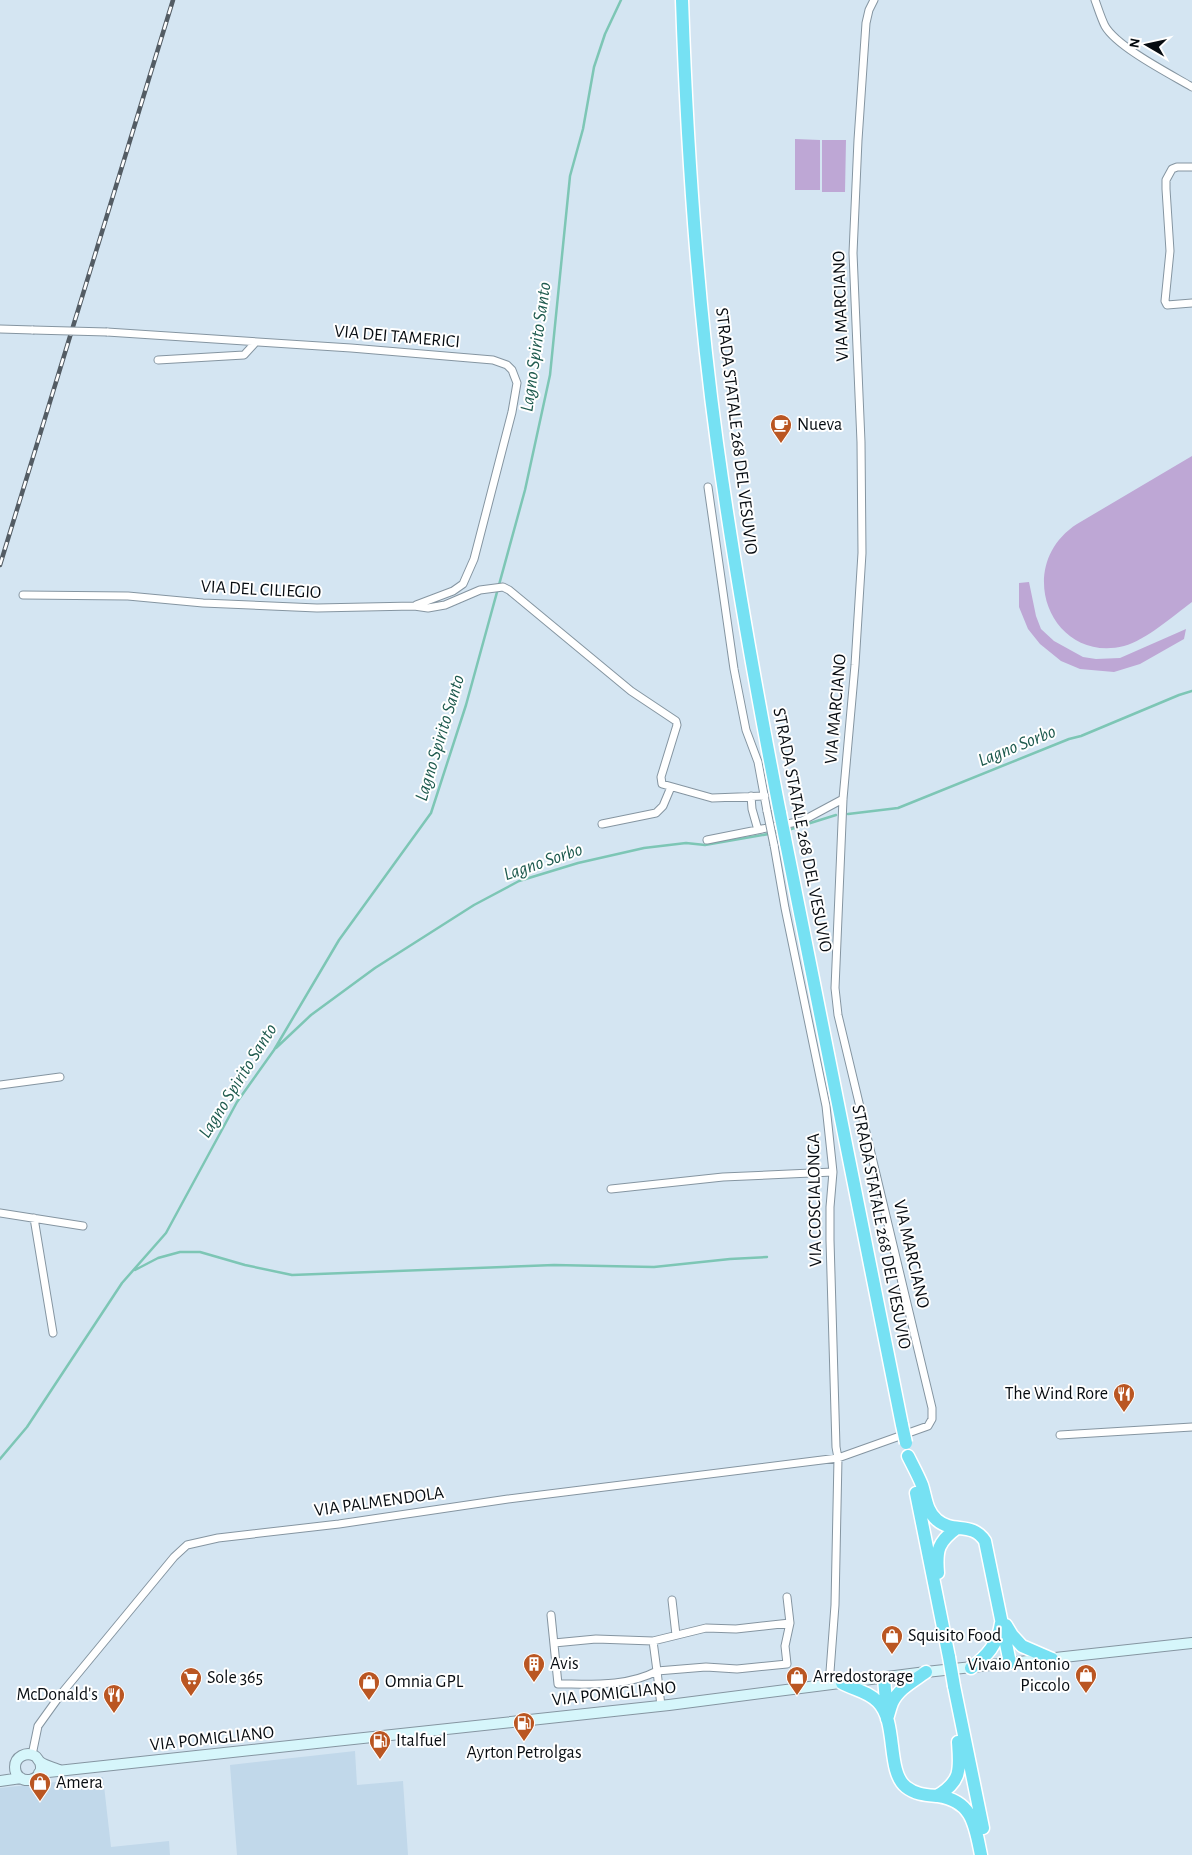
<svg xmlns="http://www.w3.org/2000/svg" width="1192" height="1855" font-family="'Alegreya Sans',sans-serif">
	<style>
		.built { fill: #c1d8ea }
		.green { fill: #bea7d5 }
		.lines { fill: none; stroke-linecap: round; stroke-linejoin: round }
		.stream { stroke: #7dc6b5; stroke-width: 2.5 }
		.street-casing { stroke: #8595a1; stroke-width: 9 }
		.secondary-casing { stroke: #8595a1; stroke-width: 12 }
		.highway-casing { stroke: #fff; stroke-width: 15 }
		.street { stroke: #fff; stroke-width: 7 }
		.secondary { stroke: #d6f6fb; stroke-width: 10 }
		.highway { stroke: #76e1f3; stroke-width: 12 }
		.rail-casing { stroke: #535c64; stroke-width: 4.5 }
		.rail { stroke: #fff; stroke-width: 2.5; stroke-dasharray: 8; stroke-linecap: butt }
		.street-bridge-casing { stroke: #8595a1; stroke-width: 9; stroke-linecap: butt }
		.highway-bridge-casing { stroke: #fff; stroke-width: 15; stroke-linecap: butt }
		.street-bridge { stroke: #fff; stroke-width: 7 }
		.highway-bridge { stroke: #76e1f3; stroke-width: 12 }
		.labels { text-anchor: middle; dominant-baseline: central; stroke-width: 4; stroke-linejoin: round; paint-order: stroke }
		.street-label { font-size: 18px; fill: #070c11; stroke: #fff }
		.poi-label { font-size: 18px; fill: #070c11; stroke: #fff; text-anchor: start }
		.water-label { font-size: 19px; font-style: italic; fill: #1e5a4e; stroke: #fff }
	</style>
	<rect width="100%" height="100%" fill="#d4e5f2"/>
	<!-- built -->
	<path class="built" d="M355 1751 357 1785 403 1781 408 1855H237L230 1765Z
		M103 1777 111 1847 169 1841 170 1855H0V1788Z"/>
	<!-- green -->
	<path class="green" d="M795 139 820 140V190H795Z
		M822 140H846L845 192H822Z
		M1192 456V602C1173 616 1146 640 1124 646 1051 664 1012 566 1077 524Z
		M1029 582 1036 616 1041 629 1054 641 1083 657 1096 659 1120 658 1186 629 1184 639 1140 664 1114 672 1080 669 1061 661 1040 644 1028 629 1019 607V583Z"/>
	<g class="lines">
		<!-- stream -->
		<path class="stream" d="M848 814 898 808 1069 739 1081 736 1179 695 1192 691
			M788 830 836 815
			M276 1048 311 1015 375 968 474 905 519 881 578 863 644 848 686 843 705 845 780 832
			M135 1270 158 1258 180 1252H200L245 1265 292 1275 554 1265 654 1267 730 1259 767 1257
			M0 1459 27 1427 122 1283 166 1233 237 1102 274 1050 339 940 431 813 466 705 525 490 550 375 570 176 583 129 594 67 605 34 621 0"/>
		<!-- street casing -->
		<g class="street-casing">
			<path id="street" d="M1095 0C1098 8 1101 18 1105 26 1117 47 1170 74 1192 87
				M1192 167H1177L1172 169 1166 180V189L1170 251 1165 301 1167 305 1192 303
				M0 329 33 330
				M107 332 351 348 493 360 507 365 512 370 517 383 512 412 474 559 463 584 453 591 416 605
				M158 360 244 355 255 343
				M708 487 734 669 746 730 758 762 767 811
				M23 595 128 596 203 603 317 608 414 606 428 608 445 605 480 590 503 587 509 590 631 691 676 721 677 725 661 777 662 784 712 798 765 796
				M751 796 752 809 758 830
				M602 824 656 813 663 806 671 787
				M707 840 802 821 843 799
				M774 845 785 908 826 1106 833 1172 830 1207V1240L836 1447 838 1458 835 1605 829 1685
				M0 1085 60 1077
				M611 1189 723 1177 833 1172
				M0 1213 83 1226
				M34 1218 53 1333
				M1060 1435 1192 1427
				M672 1600 676 1635
				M551 1615 558 1684C590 1684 627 1687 657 1671L661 1706
				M653 1641 657 1671 706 1667 737 1669 787 1664 785 1646 790 1623 787 1597
				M554 1643 596 1639 653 1641 706 1628 736 1629 790 1623
				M32 1755 38 1726 61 1694 174 1557 187 1545 218 1538 339 1524 508 1499 838 1458 928 1426 932 1419V1408L838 1015 835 988 843 799 855 665 862 553 861 442 853 253 858 140 866 23 869 10 874 0"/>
		</g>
		<!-- secondary casing -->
		<g class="secondary-casing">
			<path id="secondary" d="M40 1762C47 1783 15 1787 15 1767 15 1757 26 1751 35 1756 37 1757 38 1760 40 1762 45 1766 55 1768 61 1771
				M39 1773 669 1705 926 1672 1192 1643
				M0 1781 21 1778"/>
		</g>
		<!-- highway casing -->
		<g class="highway-casing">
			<path id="highway" d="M682 0C687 148 697 297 717 443 734 567 756 690 780 813
				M786 843 902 1425
				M908 1456C913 1466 918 1475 922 1485 926 1497 926 1511 937 1520 953 1534 972 1521 985 1541L1010 1663
				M916 1493 949 1657
				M938 1573C936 1550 938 1542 957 1528
				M1006 1625 1012 1635 1022 1646 1052 1659
				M971 1668C987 1656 998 1644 1001 1623
				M884 1678 887 1713
				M842 1683C854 1690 868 1691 878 1702 898 1722 886 1771 906 1787 916 1795 927 1795 938 1796 973 1801 975 1826 981 1855
				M954 1686 983 1828
				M887 1719C889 1713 890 1708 892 1703 898 1689 914 1681 926 1672
				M937 1796C962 1781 960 1769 958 1742"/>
		</g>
		<!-- street -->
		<use href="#street" class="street"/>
		<!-- secondary -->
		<use href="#secondary" class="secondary"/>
		<!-- highway -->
		<use href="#highway" class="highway"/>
		<!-- rail casing -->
		<g class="rail-casing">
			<path id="rail" d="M0 565 173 0"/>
		</g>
		<!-- rail -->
		<use href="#rail" class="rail"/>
		<!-- street-bridge casing -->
		<g class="street-bridge-casing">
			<path id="street-bridge" d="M33 330 107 332
				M767 811 774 845"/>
		</g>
		<!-- highway-bridge casing -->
		<g class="highway-bridge-casing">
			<path id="highway-bridge" d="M780 813 786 843
				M902 1425 906 1443
				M949 1657 954 1686"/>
		</g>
		<!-- street-bridge -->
		<use href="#street-bridge" class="street-bridge"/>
		<!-- highway-bridge -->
		<use href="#highway-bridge" class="highway-bridge"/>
	</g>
	<!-- icons -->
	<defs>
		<g id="cafe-pin" transform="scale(1.125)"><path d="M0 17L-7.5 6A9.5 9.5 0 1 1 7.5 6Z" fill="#ba5622" stroke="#fff"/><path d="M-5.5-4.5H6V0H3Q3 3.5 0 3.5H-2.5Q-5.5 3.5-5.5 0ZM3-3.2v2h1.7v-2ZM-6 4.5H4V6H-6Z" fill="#fff"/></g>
		<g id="restaurant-pin" transform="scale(1.125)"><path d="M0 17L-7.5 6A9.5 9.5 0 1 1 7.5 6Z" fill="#ba5622" stroke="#fff"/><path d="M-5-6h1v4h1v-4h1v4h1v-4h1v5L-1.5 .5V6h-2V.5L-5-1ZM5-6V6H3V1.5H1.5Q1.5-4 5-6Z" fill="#fff"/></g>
		<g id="shop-pin" transform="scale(1.125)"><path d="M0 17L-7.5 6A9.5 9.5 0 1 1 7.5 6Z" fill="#ba5622" stroke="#fff"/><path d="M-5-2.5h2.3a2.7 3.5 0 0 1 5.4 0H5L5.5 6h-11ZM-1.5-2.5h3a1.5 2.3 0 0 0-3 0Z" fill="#fff"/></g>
		<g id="building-pin" transform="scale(1.125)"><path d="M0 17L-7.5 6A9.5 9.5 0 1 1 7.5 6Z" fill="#ba5622" stroke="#fff"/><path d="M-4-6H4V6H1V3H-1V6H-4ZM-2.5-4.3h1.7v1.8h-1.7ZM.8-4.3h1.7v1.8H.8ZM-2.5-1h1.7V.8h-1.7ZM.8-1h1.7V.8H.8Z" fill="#fff"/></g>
		<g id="supermarket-pin" transform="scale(1.125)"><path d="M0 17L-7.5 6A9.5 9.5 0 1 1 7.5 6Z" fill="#ba5622" stroke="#fff"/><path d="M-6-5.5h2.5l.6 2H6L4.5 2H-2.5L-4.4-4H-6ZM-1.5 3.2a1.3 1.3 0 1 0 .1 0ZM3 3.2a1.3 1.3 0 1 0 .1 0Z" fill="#fff"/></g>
		<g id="fuel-pin" transform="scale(1.125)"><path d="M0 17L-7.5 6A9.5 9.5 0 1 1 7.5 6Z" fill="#ba5622" stroke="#fff"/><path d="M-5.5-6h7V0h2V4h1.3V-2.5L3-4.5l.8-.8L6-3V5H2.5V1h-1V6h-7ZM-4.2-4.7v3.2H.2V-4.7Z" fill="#fff"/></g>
	</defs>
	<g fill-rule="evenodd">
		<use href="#cafe-pin" x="781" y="425"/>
		<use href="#restaurant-pin" x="1124" y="1394"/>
		<use href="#shop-pin" x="892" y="1636"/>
		<use href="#building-pin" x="534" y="1664"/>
		<use href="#shop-pin" x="1086" y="1675"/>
		<use href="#shop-pin" x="797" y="1677"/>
		<use href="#supermarket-pin" x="191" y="1678"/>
		<use href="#shop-pin" x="369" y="1682"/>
		<use href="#restaurant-pin" x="114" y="1695"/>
		<use href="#fuel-pin" x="524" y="1723"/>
		<use href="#fuel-pin" x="380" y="1741"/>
		<use href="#shop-pin" x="40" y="1783"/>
	</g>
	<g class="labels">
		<!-- street labels -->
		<g class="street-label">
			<text transform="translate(841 306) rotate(-92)">VIA MARCIANO</text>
			<text transform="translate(397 337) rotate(5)">VIA DEI TAMERICI</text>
			<text transform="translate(736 431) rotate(83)">STRADA STATALE 268 DEL VESUVIO</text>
			<text transform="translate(261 590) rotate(3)">VIA DEL CILIEGIO</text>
			<text transform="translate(836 709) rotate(-85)">VIA MARCIANO</text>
			<text transform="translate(802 830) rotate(79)">STRADA STATALE 268 DEL VESUVIO</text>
			<text transform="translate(815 1200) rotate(-91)">VIA COSCIALONGA</text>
			<text transform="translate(881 1227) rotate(79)">STRADA STATALE 268 DEL VESUVIO</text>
			<text transform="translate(911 1254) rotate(77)">VIA MARCIANO</text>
			<text transform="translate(379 1502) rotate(-8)">VIA PALMENDOLA</text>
			<text transform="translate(614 1694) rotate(-6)">VIA POMIGLIANO</text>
			<text transform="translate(212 1739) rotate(-6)">VIA POMIGLIANO</text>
		</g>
		<!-- poi labels -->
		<g class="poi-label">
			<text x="797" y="425">Nueva</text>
			<text x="1108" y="1394" text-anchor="end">The Wind Rore</text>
			<text x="908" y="1636">Squisito Food</text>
			<text x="550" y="1664">Avis</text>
			<text x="1070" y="1665" text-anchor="end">Vivaio Antonio<tspan x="1070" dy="21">Piccolo</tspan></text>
			<text x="813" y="1677">Arredostorage</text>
			<text x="207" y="1678">Sole 365</text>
			<text x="385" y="1682">Omnia GPL</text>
			<text x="98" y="1695" text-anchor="end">McDonald's</text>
			<text x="396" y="1741">Italfuel</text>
			<text x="524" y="1753" text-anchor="middle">Ayrton Petrolgas</text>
			<text x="56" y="1783">Amera</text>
		</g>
		<!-- water labels -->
		<g class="water-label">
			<text transform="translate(536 347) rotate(-82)">Lagno Spirito Santo</text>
			<text transform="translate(440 738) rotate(-73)">Lagno Spirito Santo</text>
			<text transform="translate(1017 746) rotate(-22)">Lagno Sorbo</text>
			<text transform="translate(543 862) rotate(-19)">Lagno Sorbo</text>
			<text transform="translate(238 1081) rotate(-58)">Lagno Spirito Santo</text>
		</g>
	</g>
	<!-- north arrow -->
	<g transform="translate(1147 45) rotate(279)" stroke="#ffffff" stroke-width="4" paint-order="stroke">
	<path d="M0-4L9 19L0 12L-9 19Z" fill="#070c11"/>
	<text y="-8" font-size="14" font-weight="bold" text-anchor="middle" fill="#070c11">N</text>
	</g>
</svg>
